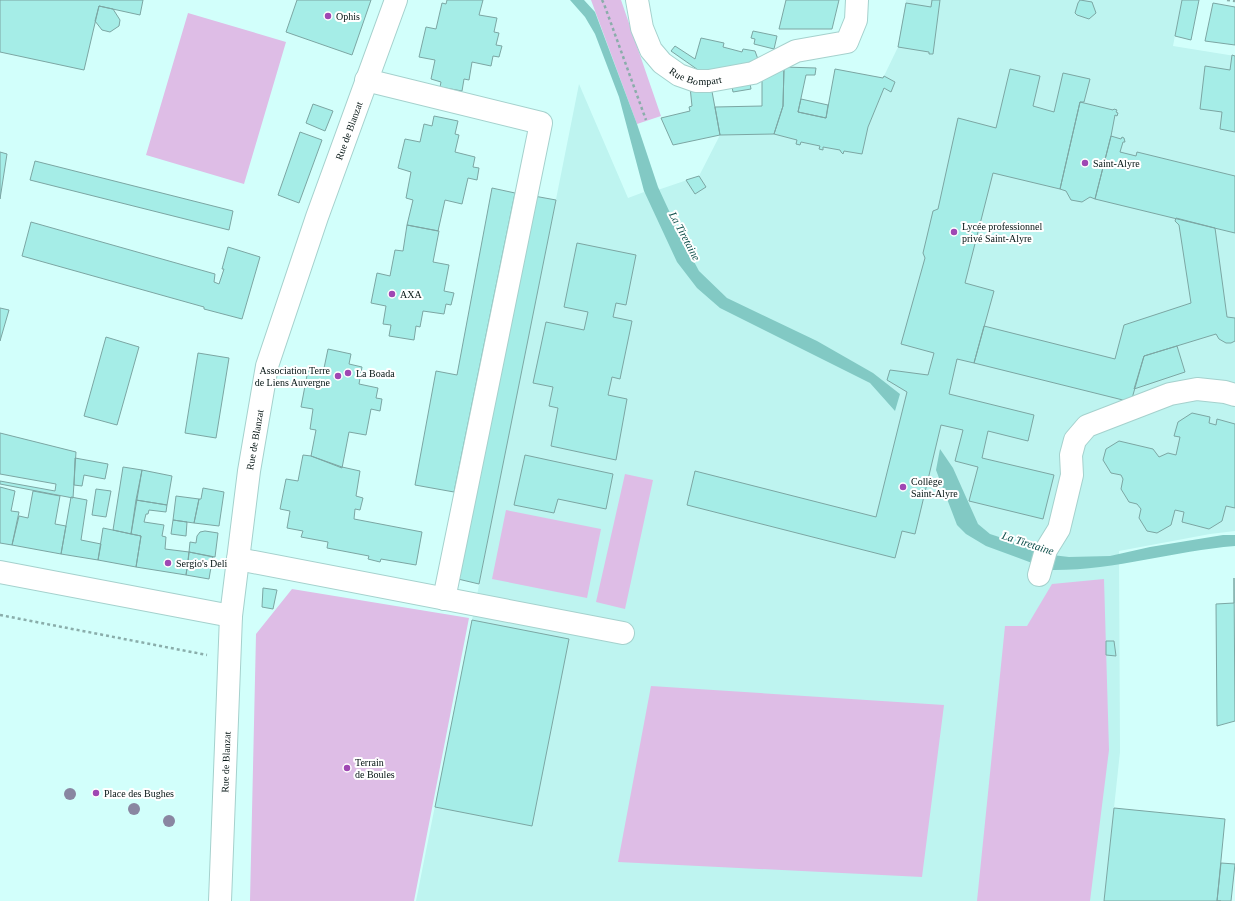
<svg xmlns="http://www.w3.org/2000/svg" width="1235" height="901" font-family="'Times New Roman',serif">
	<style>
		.built { fill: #bef4f0 }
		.green { fill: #debde6 }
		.water { fill: #82c9c4 }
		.building { fill: #a5ede7; stroke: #7ca6a3 }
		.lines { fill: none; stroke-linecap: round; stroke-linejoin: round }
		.minor-casing { stroke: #a5d1cd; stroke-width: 24 }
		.path { stroke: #8aadaa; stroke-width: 2.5; stroke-dasharray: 3 3; stroke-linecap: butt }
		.minor { stroke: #fff; stroke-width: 22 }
		.tree { fill: #8986a1 }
		.poi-dot { fill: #9f47b3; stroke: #fff; stroke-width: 1.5 }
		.labels { text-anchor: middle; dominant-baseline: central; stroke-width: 4; stroke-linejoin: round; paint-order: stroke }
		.poi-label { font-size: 10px; fill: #041413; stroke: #fff; text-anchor: start }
		.street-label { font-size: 10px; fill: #041413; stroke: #fff }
		.water-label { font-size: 11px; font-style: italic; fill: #0d4e4a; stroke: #fff }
	</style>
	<rect width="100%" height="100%" fill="#d2fffb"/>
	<!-- built -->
	<path class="built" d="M906 0H1182L1173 46 1235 56V531L1210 534 1119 551 1120 752 1104 901H416L579 84 628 198 644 192 646 194 699 176 720 135 774 134 797 140V144L800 145 801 142 820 146 819 149 823 147 840 150 841 152 843 154 844 151 862 154 868 127 884 88 891 91 895 82 884 76 898 47Z"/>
	<!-- green -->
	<path class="green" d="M591 0H621L661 116 637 124Z
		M188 13 286 42 244 184 146 155Z
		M625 474 653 480 625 609 596 602Z
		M506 510 601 529 587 598 492 579Z
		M1104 579 1109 750 1090 901H977L1005 626H1027L1052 584Z
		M292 589 469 618 414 901H250L256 634Z
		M651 686 944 705 922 877 618 862Z"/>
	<!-- water -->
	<path class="water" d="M570 0H584L595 12 637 124 658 187 683 241 699 271 727 298 817 341 873 373 900 394 895 411 870 383 720 308 697 288 677 262 644 191 619 97 595 34 585 17Z
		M940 449 953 468 978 524 990 534 1035 549 1032 563 986 546 966 534 957 525 936 470Z
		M1223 535H1235V546C1173 551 1113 571 1050 570L1052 555 1069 557 1110 556 1150 547Z"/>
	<!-- building -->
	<path class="building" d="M0 0H143L140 15 99 6 84 70 0 52Z
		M297 0H371L352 55 286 32Z
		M447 0H483L479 15 497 18 494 32 499 33 496 45 502 46 499 57 493 56 491 66 472 62 469 80 464 79 462 91 440 87 441 82 431 79 435 60 419 57 426 27 436 29 442 3 446 4Z
		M786 0H839L832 29H779Z
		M932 0H940L933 54H929V52L898 47 906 3 931 7Z
		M1080 0 1092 2 1096 13 1089 19 1077 15 1075 13 1078 3Z
		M1182 0H1199L1191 40 1175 36Z
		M1213 3 1235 7V45L1205 41Z
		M99 6 113 9 120 20 119 26 110 32 102 30 95 21Z
		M753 31 777 36 774 49 754 44 755 39 751 38Z
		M701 38 724 43 723 47 742 52 743 49 755 51 759 62 701 72 671 51 675 46 695 59Z
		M1232 55 1235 56V132L1220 129 1222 112 1200 109 1205 66 1230 70Z
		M784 67 816 68 815 75H806L798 112 826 118 835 69 883 78 884 76 895 82 891 92 884 88 868 127 862 154 844 151 843 154 841 152 840 150 823 147V150L819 149 820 146 801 142 800 145 796 144 797 140 774 134 783 106Z
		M784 67 783 106 774 134 720 135 715 107 762 106V73Z
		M1010 69 1040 76 1033 106 1054 112 1063 73 1090 79 1084 102H1080L1060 189 993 173 965 283 994 291 974 363 957 359 949 394 1034 415 1028 441 988 431 982 458 1054 475 1043 519 969 501 978 467 955 461 963 430 941 425 915 534 902 531 895 558 687 505 695 471 876 517 907 392 887 380 890 370 928 375 934 353 901 344 925 258 923 253 933 211 938 209 958 118 996 128Z
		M749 78 751 89 733 92 731 82Z
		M711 86 720 135 673 145 661 118 690 111 689 107 692 106 690 87Z
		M801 99 828 105 826 118 798 112Z
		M1080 102 1113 110 1114 109 1117 110 1116 112 1118 113 1117 116 1115 115 1111 136 1095 199 1090 197 1082 202 1071 200 1066 191 1060 189Z
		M313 104 333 111 325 131 306 123Z
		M434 116 458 121 455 134 459 135 455 152 475 157 473 167 479 168 477 180 468 178 462 204 445 200 438 231 407 225 413 200 406 198 411 172 398 168 405 139 420 142 424 124 432 126Z
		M300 132 322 140 299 203 278 195Z
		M1111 136 1121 139 1122 137 1124 138 1125 142H1123L1120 152 1136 156 1137 152 1235 176V233L1095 199Z
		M0 152 7 154 0 199Z
		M35 161 233 211 229 230 30 180Z
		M699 176 706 187 695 194 686 180Z
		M492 188 515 193 454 492 415 485 436 371 457 375Z
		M534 196 556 200 479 584 458 579Z
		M1176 218 1215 228 1227 317 1235 318V341L1231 343H1226L1219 339 1216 334 1144 356 1131 402 974 363 984 326 1115 359 1124 325 1191 303 1179 225 1175 221Z
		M31 222 215 274 214 282 219 284 224 269H222L228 247 260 257 242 319 204 309V307L22 256Z
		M407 225 439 231 433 262 449 265 444 291 454 293 451 305 446 304 444 314 423 311 420 327 416 326 414 340 389 336 391 325 383 324 386 306 371 303 377 273 390 276 395 250 403 251Z
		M577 243 636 255 626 305 616 303 613 317 632 321 620 379 612 377 608 395 627 399 616 460 551 446 558 408 549 406 553 387 533 383 546 322 584 330 588 312 564 307Z
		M0 308 9 310 0 341Z
		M106 337 139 347 117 425 84 416Z
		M1177 346 1185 372 1134 389 1144 356Z
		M328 349 351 354 349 364 362 367 359 384 378 388 376 398 382 399 380 411 371 409 366 435 349 432 342 468 311 456 316 430 310 429 313 409 301 407 308 370 323 373Z
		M198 353 229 358 216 438 185 433Z
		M1192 413 1210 417 1209 423 1216 425 1217 419 1235 424V508L1226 506 1222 521 1209 529 1182 522 1184 512 1175 510 1171 525 1157 533 1147 531 1139 518 1141 509 1137 504 1129 502 1121 489 1123 479 1121 475 1111 473 1103 460 1106 449 1119 441 1153 449 1159 457 1168 453 1176 455 1180 437 1174 436 1178 422Z
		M0 433 76 452 73 498 0 484V481L55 491 56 484 0 474Z
		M303 455 311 456 342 467 360 471 356 496 363 498 360 510 355 509 354 519 422 532 416 565 381 559 380 562 368 559 369 556 327 548 328 542 301 537 303 531 287 528 290 511 280 509 286 479 298 481Z
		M525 455 613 474 606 509 558 499 554 513 514 505Z
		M75 458 108 464 105 479 84 475 82 486 74 485Z
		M123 467 142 470 131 534 113 530Z
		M142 470 172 476 167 505 136 500Z
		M0 487 15 491 11 511 19 512 12 545 0 543Z
		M203 488 224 492 219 526 194 523 199 499H201Z
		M96 489 111 491 106 517 92 515Z
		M33 491 60 496 55 524 66 526 61 554 12 545 19 516 28 518Z
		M176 496 199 499 194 523 173 520Z
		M71 497 87 500 81 540 101 544 98 560 61 554Z
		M136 500 167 505 166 512 149 510 148 514H146L144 522 164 525 162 536 166 537 165 549 189 552 186 575 136 567 141 536 131 534Z
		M173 520 187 522 186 536 171 534Z
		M103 528 141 536 136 567 98 560Z
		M205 531 218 533 215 557 189 552 190 542 196 543 197 536 200 532Z
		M189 552 213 557 211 567 188 563Z
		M188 563 211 567 209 579 186 575Z
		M1234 578 1235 721 1217 726 1216 604 1234 603Z
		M263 588 277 590 273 609 262 607Z
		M472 620 569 639 532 826 435 807Z
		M1106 641H1114L1116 656 1106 655Z
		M1114 808 1225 819 1217 901H1221H1104Z
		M1221 863 1235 864 1231 901H1217Z"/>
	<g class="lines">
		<!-- minor casing -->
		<g class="minor-casing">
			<g id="minor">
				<path id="s1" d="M637 0 642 28 651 50 662 63 679 75 696 81H709L753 73 796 51 847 42 856 20 857 0"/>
				<path d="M366 80 541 123 444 599"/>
				<path d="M238 559 623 633"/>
				<path d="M0 572 231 616"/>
				<path d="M1039 575 1046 550 1059 529 1072 475 1071 455 1075 440 1087 426 1170 394 1197 389 1225 392 1235 395"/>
				<path id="s2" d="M220 901 231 616 249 471 267 366 317 217 396 0"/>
			</g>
		</g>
		<!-- path -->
		<path class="path" d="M602 0 604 4 646 120
			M1227 0 1235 1
			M0 615 207 655"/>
		<!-- minor -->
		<use href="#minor" class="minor"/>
	</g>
	<!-- trees -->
	<g class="tree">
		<circle cx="70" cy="794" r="6"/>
		<circle cx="134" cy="809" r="6"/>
		<circle cx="169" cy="821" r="6"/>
	</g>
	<!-- markers -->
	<g class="poi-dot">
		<circle cx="328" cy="16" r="4"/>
		<circle cx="1085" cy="163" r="4"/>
		<circle cx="954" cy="232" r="4"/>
		<circle cx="392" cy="294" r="4"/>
		<circle cx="348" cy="373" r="4"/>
		<circle cx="338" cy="376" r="4"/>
		<circle cx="903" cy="487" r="4"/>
		<circle cx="168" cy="563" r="4"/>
		<circle cx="347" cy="768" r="4"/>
		<circle cx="96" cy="793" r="4"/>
	</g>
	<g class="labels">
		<!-- poi labels -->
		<g class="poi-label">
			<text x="336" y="16">Ophis</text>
			<text x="1093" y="163">Saint-Alyre</text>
			<text x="962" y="226">Lycée professionnel<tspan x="962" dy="12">privé Saint-Alyre</tspan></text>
			<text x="400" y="294">AXA</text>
			<text x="330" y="370" text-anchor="end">Association Terre<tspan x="330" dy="12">de Liens Auvergne</tspan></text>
			<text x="356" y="373">La Boada</text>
			<text x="911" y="481">Collège<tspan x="911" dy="12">Saint-Alyre</tspan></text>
			<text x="176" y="563">Sergio's Deli</text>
			<text x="355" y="762">Terrain<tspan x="355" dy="12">de Boules</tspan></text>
			<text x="104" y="793">Place des Bughes</text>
		</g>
		<!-- street labels -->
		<g class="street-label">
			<text stroke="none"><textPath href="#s1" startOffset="107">Rue Bompart</textPath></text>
			<text stroke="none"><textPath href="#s2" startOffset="787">Rue de Blanzat</textPath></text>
			<text stroke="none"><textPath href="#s2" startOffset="463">Rue de Blanzat</textPath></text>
			<text stroke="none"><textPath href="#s2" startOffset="139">Rue de Blanzat</textPath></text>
		</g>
		<!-- water labels -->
		<g class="water-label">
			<text transform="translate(685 236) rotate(62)">La Tiretaine</text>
			<text transform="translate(1028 543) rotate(18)">La Tiretaine</text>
		</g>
	</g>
</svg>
